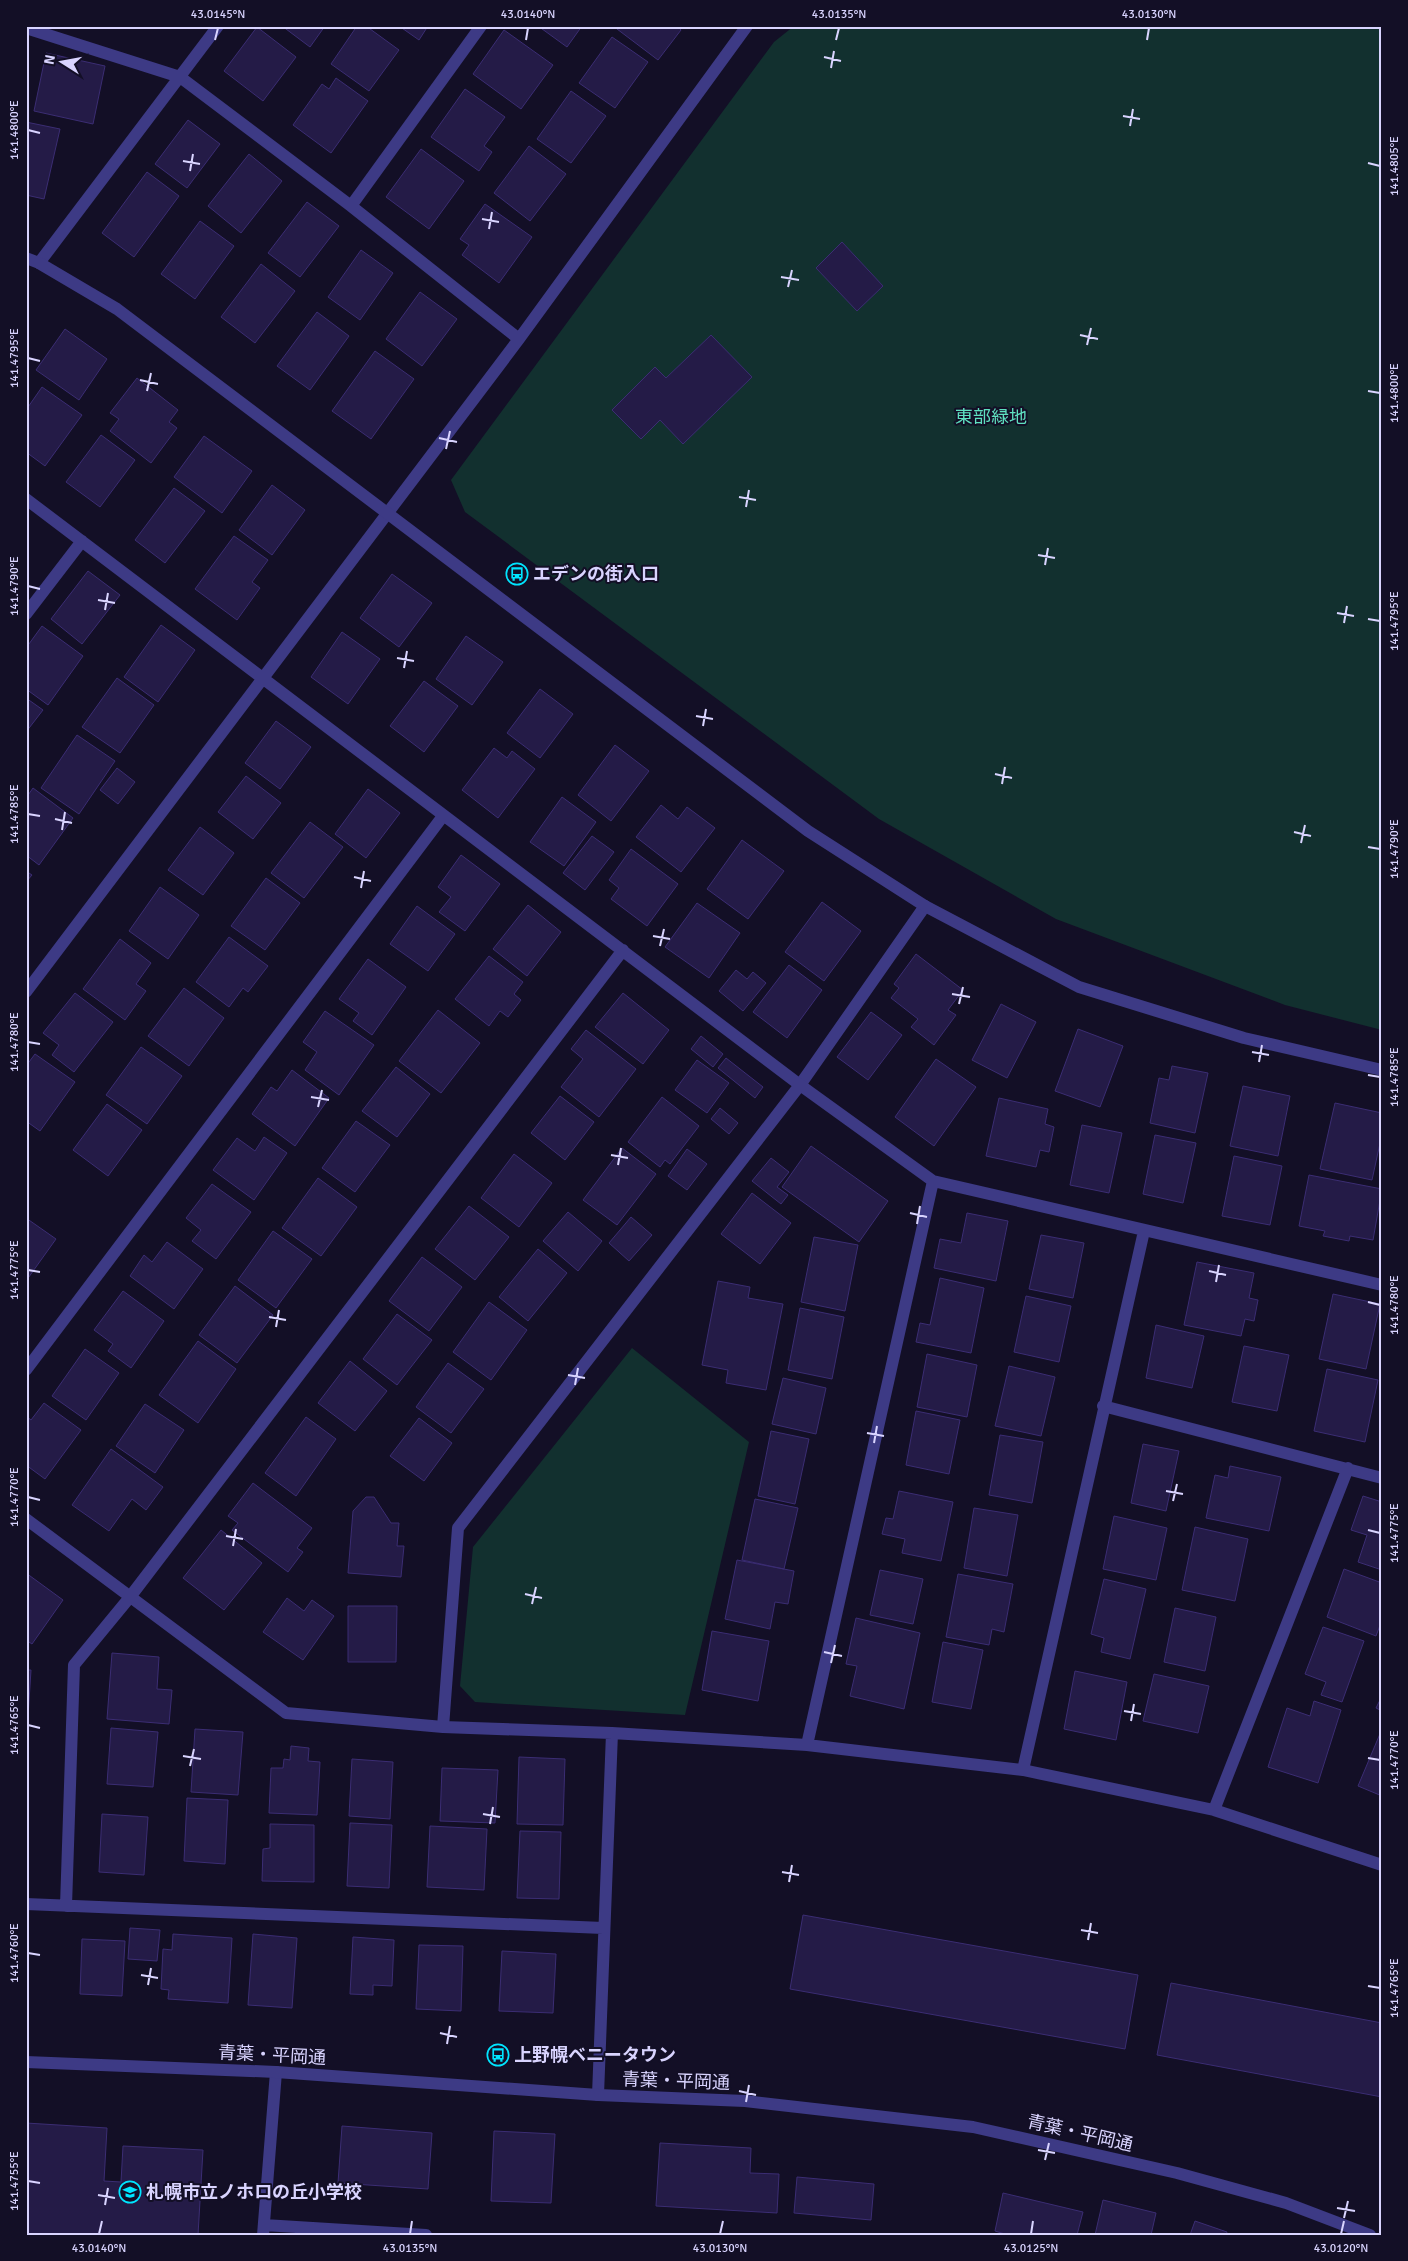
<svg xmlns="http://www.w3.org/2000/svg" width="1408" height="2261" font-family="Signika,'Noto Sans JP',sans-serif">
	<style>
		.green { fill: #12302f }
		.building { fill: #241b47; stroke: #3b2d73 }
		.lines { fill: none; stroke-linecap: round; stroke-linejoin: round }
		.service { stroke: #3d3a85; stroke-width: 12 }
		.minor { stroke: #3d3a85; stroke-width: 12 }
		.tertiary { stroke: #3d3a85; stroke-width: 12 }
		.ticks { fill: none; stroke: #d9d4ff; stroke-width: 2 }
		.labels { text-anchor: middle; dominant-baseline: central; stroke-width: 4; stroke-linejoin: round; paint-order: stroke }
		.park-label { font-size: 18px; fill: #5fe0c0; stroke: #130f26 }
		.poi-label { font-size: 18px; font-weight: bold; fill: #d9d4ff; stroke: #130f26; text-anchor: start }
		.street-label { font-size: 18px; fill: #d9d4ff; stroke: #130f26 }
		.neatline { fill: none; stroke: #d9d4ff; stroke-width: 2 }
		.ticks-label { font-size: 12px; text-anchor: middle; fill: #d9d4ff }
	</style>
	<rect width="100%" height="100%" fill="#130f26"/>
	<!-- green -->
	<path class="green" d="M794 26H1382V1030L1285 1005 1056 919 879 819 465 512 451 480 774 42Z
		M632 1348 749 1442 685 1715 475 1702 460 1686 473 1547Z"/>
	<!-- building -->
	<path class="building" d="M282 26H325L310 47Z
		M357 26H366L399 50 369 91 331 64Z
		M399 26H428L419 40Z
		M538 26H582L567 47Z
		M619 26H677L681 30 658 60 617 29Z
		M257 27 296 57 263 101 224 71Z
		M504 30 553 65 521 109 473 74Z
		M612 37 648 62 615 108 579 83Z
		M46 53 105 66 93 124 34 111Z
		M336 78 368 101 331 153 293 125 322 84 329 89Z
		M465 89 505 117 484 146 492 152 479 171 431 137Z
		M571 91 606 116 571 163 537 139Z
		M188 120 220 144 187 188 155 164Z
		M26 122 60 129 44 199 26 195Z
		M529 146 566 174 530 221 494 193Z
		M421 149 464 181 429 229 386 197Z
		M249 154 282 181 241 233 208 206Z
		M147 172 179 196 134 257 102 233Z
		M307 202 339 226 300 277 268 253Z
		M485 204 532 237 499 283 462 255 469 245 460 239Z
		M200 221 234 246 195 299 161 274Z
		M842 242 883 286 857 311 816 268Z
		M361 250 393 273 360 320 328 297Z
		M261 264 295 291 255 343 221 317Z
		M420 292 457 319 422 366 386 339Z
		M317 312 349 336 310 390 277 366Z
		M65 329 107 359 79 400 36 370Z
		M711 335 752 377 683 444 660 420 641 439 612 410 655 367 666 378Z
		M375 351 414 379 371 439 332 411Z
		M137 378 178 410 169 422 177 428 151 463 110 431 119 419 110 413Z
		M42 387 82 415 45 466 26 452V410Z
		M101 435 135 460 100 507 66 482Z
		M204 436 252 471 222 513 174 477Z
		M272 485 305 510 272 555 239 530Z
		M174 488 205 511 165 563 135 540Z
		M234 536 268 560 252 582 260 588 237 620 195 589Z
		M88 571 120 595 82 644 51 619Z
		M392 574 432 603 399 647 360 618Z
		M161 625 195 650 158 702 124 677Z
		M42 626 83 656 48 705 26 689V679L29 675 26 673V648Z
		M342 632 380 659 348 704 311 677Z
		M466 636 503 662 472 705 436 679Z
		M117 678 154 705 120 753 82 727Z
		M424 681 458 706 424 752 390 726Z
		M540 689 573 714 540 758 507 733Z
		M26 698 43 710 26 732Z
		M276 721 311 747 280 789 245 763Z
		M77 735 115 761 79 814 41 788Z
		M615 745 649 771 611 821 578 795Z
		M494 748 507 758 512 751 535 769 498 818 462 790Z
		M117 768 135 782 118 804 100 790Z
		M246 776 281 803 253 839 218 812Z
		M33 788 73 818 39 865 26 855V798Z
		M368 789 400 813 366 858 335 834Z
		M562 797 596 822 564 866 530 842Z
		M661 805 678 819 687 807 715 828 681 872 636 837Z
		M310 822 343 847 304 898 271 873Z
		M200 827 234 853 203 895 168 870Z
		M592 836 614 852 585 890 563 873Z
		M742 840 784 871 748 919 707 889Z
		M631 849 678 884 647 926 611 899 619 888 609 880Z
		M461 855 500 884 465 931 439 912 451 897 438 887Z
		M26 871 32 875 26 882Z
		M266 878 300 903 265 950 231 926Z
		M160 887 199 915 168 959 129 931Z
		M822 902 861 931 824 981 785 952Z
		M697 903 740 933 709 978 665 947Z
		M528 905 561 932 527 976 493 949Z
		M417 906 455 934 428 971 390 944Z
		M229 937 268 966 248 992 243 988 229 1007 196 982Z
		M120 939 151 963 136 984 146 991 125 1020 83 989Z
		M916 954 963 990 948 1010 956 1015 934 1045 911 1027 918 1019 891 998 899 988 894 984Z
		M489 956 523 982 514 994 521 1000 508 1017 500 1011 489 1026 455 999Z
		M368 959 406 987 372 1035 353 1021 359 1013 339 999Z
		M789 965 822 990 787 1038 753 1012Z
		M736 970 747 979 753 972 766 983 743 1011 719 991Z
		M184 988 224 1018 189 1066 148 1036Z
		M75 993 113 1022 74 1072 52 1055 59 1045 43 1033Z
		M623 993 669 1030 643 1064 595 1027Z
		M1001 1004 1036 1022 1007 1078 972 1060Z
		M438 1010 480 1043 441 1093 399 1061Z
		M325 1011 374 1045 339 1095 305 1070 317 1052 303 1042Z
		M871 1012 902 1035 868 1080 837 1057Z
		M1078 1029 1123 1046 1100 1107 1055 1091Z
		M586 1030 636 1069 599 1117 561 1087 583 1059 571 1049Z
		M701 1036 723 1054 713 1067 691 1049Z
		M141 1047 182 1076 147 1124 106 1095Z
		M35 1054 75 1082 40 1131 26 1121V1066Z
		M726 1058 763 1087 755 1098 718 1068Z
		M936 1059 976 1087 934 1146 895 1117Z
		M697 1060 729 1083 707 1113 675 1090Z
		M1172 1066 1208 1073 1195 1133 1150 1123 1159 1078 1169 1080Z
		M396 1067 430 1094 397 1137 362 1111Z
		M292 1070 329 1098 295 1146 252 1114 271 1087 277 1091Z
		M1243 1086 1290 1096 1278 1156 1230 1146Z
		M560 1096 594 1122 565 1160 531 1133Z
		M662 1097 699 1126 670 1164 665 1160 660 1167 628 1142Z
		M999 1098 1048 1109 1045 1124 1054 1127 1049 1152 1040 1150 1036 1167 986 1156Z
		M1335 1103 1382 1113V1134L1372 1180 1320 1169Z
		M107 1104 142 1130 108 1176 73 1150Z
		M720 1108 738 1123 729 1134 711 1119Z
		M356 1121 390 1145 355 1192 322 1168Z
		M1082 1125 1122 1133 1109 1193 1070 1185Z
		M1155 1135 1196 1143 1183 1203 1143 1194Z
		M264 1137 287 1153 254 1200 213 1170 237 1138 255 1151Z
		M811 1146 888 1201 859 1242 782 1187Z
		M622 1148 656 1174 617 1225 583 1200Z
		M687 1149 707 1164 687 1190 668 1176Z
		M514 1154 552 1183 519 1227 481 1198Z
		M1234 1156 1282 1166 1270 1225 1222 1216Z
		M771 1158 789 1172 777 1187 788 1195 781 1204 752 1181Z
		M1309 1175 1382 1189 1373 1240 1350 1236 1349 1241 1323 1236 1325 1231 1299 1226Z
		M318 1178 357 1207 321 1256 282 1228Z
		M212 1184 251 1212 216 1259 192 1241 201 1230 186 1218Z
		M752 1193 791 1223 760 1264 721 1234Z
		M469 1206 509 1237 475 1280 435 1249Z
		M568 1212 602 1241 578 1271 543 1241Z
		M967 1213 1008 1221 996 1281 934 1268 940 1239 961 1243Z
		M631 1217 652 1235 629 1261 609 1243Z
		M26 1218 56 1239 26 1281Z
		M273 1231 312 1259 276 1308 238 1280Z
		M1041 1235 1084 1243 1073 1298 1029 1289Z
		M814 1237 858 1245 845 1311 801 1302Z
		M167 1242 203 1269 174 1309 130 1276 144 1255 152 1262Z
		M538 1249 567 1273 528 1321 499 1297Z
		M422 1257 462 1287 429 1331 389 1301Z
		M1197 1262 1254 1273 1249 1298 1258 1300 1254 1321 1245 1319 1241 1336 1184 1325Z
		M940 1278 984 1288 971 1353 916 1342 920 1323 930 1325Z
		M718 1281 750 1287 748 1298 783 1304 766 1390 726 1383 728 1370 702 1365Z
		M235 1286 273 1315 237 1363 199 1335Z
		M123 1291 164 1321 131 1368 108 1351 113 1344 94 1330Z
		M1333 1294 1380 1304 1366 1369 1319 1359Z
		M1026 1296 1071 1306 1059 1362 1014 1352Z
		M489 1302 527 1330 491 1380 453 1352Z
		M800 1308 844 1317 832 1379 788 1370Z
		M397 1314 432 1340 397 1385 363 1359Z
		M1156 1325 1204 1336 1192 1388 1146 1378Z
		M198 1341 236 1369 198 1423 159 1395Z
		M1244 1346 1289 1355 1277 1411 1232 1402Z
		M85 1349 119 1373 86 1420 52 1396Z
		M927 1354 977 1365 967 1417 917 1407Z
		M350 1361 387 1391 355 1431 318 1403Z
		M448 1363 484 1389 451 1433 416 1407Z
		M1009 1366 1055 1377 1041 1436 995 1426Z
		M1327 1369 1378 1380 1365 1442 1314 1431Z
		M783 1378 826 1388 816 1434 772 1424Z
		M44 1403 81 1430 45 1479 26 1465V1416L31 1420Z
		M145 1404 184 1430 155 1473 116 1446Z
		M916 1411 960 1420 949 1474 906 1465Z
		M306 1417 336 1439 296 1496 265 1473Z
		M419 1418 452 1443 424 1481 390 1456Z
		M771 1431 809 1439 795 1504 758 1496Z
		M1000 1435 1043 1442 1032 1503 989 1495Z
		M1143 1444 1179 1451 1166 1511 1131 1503Z
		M111 1449 163 1487 146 1510 132 1499 109 1531 72 1505Z
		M1230 1466 1281 1477 1269 1531 1206 1518 1215 1475 1228 1478Z
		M253 1483 312 1528 297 1548 303 1552 288 1572 232 1530 238 1523 228 1516Z
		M899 1491 953 1502 941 1561 902 1553 905 1539 882 1534 886 1518 893 1519Z
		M1363 1496 1382 1502V1570L1358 1562 1367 1535 1351 1530Z
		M366 1497H374L391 1523H399L397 1546H404L401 1577 348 1573 353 1511Z
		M755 1499 798 1508 784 1569 742 1560Z
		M974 1508 1018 1515 1007 1576 964 1568Z
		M1114 1516 1167 1528 1156 1580 1103 1569Z
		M1195 1527 1248 1539 1235 1601 1182 1590Z
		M221 1530 262 1563 224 1610 183 1578Z
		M737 1560 794 1571 788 1604 775 1602 770 1629 725 1619Z
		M1344 1569 1382 1583V1620L1376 1636 1327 1617Z
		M880 1570 923 1579 913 1624 870 1615Z
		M26 1573 63 1600 32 1644 26 1640Z
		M958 1574 1013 1584 1004 1632 992 1629 989 1645 946 1637Z
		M1104 1579 1146 1589 1130 1659 1101 1652 1104 1638 1091 1634Z
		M287 1598 304 1611 312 1600 334 1616 303 1660 263 1632Z
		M348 1606H397L396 1662H348Z
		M1175 1608 1216 1617 1205 1671 1164 1662Z
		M856 1618 920 1633 904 1709 850 1696 857 1666 846 1664Z
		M1323 1627 1364 1641 1342 1702 1321 1695 1326 1682 1305 1674Z
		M712 1631 769 1641 758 1701 702 1690Z
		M943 1642 983 1650 971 1709 932 1702Z
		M112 1653 159 1657 157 1689 172 1690 169 1724 107 1719Z
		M26 1670H31L28 1717H26Z
		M1075 1671 1127 1682 1116 1740 1064 1729Z
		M1154 1674 1209 1686 1198 1733 1143 1721Z
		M1382 1696V1711L1376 1708Z
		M1314 1701 1341 1710 1318 1783 1268 1767 1287 1708 1310 1716Z
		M111 1728 158 1732 153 1787 107 1784Z
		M195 1729 243 1732 238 1795 191 1792Z
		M1382 1729V1796L1358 1786Z
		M291 1746 309 1748 308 1761 320 1762 317 1815 269 1813 271 1768H283L284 1759 290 1760Z
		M519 1757 565 1759 563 1825 517 1824Z
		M352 1759 393 1762 390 1819 349 1816Z
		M442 1768 498 1770 495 1823 440 1821Z
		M187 1798 228 1800 225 1864 184 1861Z
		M102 1814 148 1817 144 1875 99 1872Z
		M350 1823 392 1825 389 1888 347 1886Z
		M270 1824 314 1825V1882L262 1881 263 1849 270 1848Z
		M430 1826 487 1829 484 1890 427 1887Z
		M520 1831 561 1832 559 1899 517 1898Z
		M803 1915 1138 1975 1125 2049 790 1989Z
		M130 1928 160 1930 157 1961 128 1959Z
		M173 1934 232 1938 228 2003 168 1999 169 1990 161 1989 163 1949 172 1950Z
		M253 1934 297 1938 292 2008 248 2005Z
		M353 1937 394 1940 392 1986 373 1985V1995L350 1994Z
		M82 1939 125 1941 122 1996 80 1994Z
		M419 1945 463 1946 461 2011 416 2009Z
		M502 1951 556 1954 553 2013 499 2011Z
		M1171 1983 1382 2023V2097L1157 2055Z
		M26 2123 107 2128 104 2181 121 2182 123 2146 203 2150 198 2235H26Z
		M342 2126 432 2133 428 2189 338 2183Z
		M494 2131 555 2134 551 2203 491 2201Z
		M660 2143 751 2148 750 2173 779 2174 777 2213 656 2206Z
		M797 2177 874 2184 871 2220 794 2213Z
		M1003 2193 1083 2212 1077 2235H1008L995 2231Z
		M1103 2200 1156 2213 1151 2235H1095Z
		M1195 2221 1227 2232 1226 2235H1190Z"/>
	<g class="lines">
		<!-- service -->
		<path class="service" d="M800 1085 925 906"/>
		<!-- minor -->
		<path class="minor" d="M26 28 180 77 351 206 519 339
			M351 206 481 26
			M39 263 218 26
			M26 499 800 1085 933 1181 1382 1285
			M26 614 82 541
			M26 992 519 339 747 26
			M26 1370 443 816
			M1103 1406 1382 1478
			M26 1519 286 1713 443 1727 612 1733 807 1745 1023 1770 1214 1810 1382 1865
			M443 1727 458 1528 800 1085
			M807 1745 933 1181
			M1023 1770 1144 1231
			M1214 1810 1348 1468
			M26 1904 603 1928
			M66 1906 74 1665 130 1597 623 950
			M598 2095 612 1733
			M264 2225 426 2235
			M263 2235 276 2072"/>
		<!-- tertiary -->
		<path class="tertiary" d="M26 258 39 263 117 309 808 831 925 906 1079 987 1244 1038 1382 1070
			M26 2062 276 2072 598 2095 745 2101 973 2127 1177 2173 1286 2203 1370 2235"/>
	</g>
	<!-- ticks -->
	<path class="ticks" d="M215 40 218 28M526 40 528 28M836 40 839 28M1147 40 1149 28M824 57 841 61M831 68 834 51M1123 116 1140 119M1130 126 1133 109M28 130 40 133M183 161 200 164M1368 163 1380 166M190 171 193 154M482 219 499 222M489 229 492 212M781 277 799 280M788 287 792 270M1080 335 1098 339M1087 345 1091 328M28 358 40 361M140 380 158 384M147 391 151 373M1368 391 1380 393M439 438 457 442M446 449 450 431M739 497 756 500M746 507 749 490M1038 555 1055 558M1045 565 1048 548M28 586 40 589M98 600 115 603M105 610 108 593M1337 613 1354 616M1368 619 1380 621M1344 623 1347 606M397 658 414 661M404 668 407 651M696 716 713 719M703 726 706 709M995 774 1012 778M1002 784 1005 767M28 814 40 816M55 819 72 823M62 830 65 812M1294 832 1311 836M1301 843 1305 825M1368 847 1380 849M354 877 371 881M361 888 364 871M653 936 670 939M660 946 664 929M952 994 970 997M959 1004 963 987M28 1042 40 1044M1252 1052 1269 1055M1259 1062 1262 1045M1368 1075 1380 1077M311 1097 329 1100M318 1107 322 1090M611 1155 628 1158M618 1165 621 1148M910 1213 927 1217M917 1224 920 1206M28 1270 40 1272M1209 1271 1226 1275M1216 1282 1219 1265M1368 1302 1380 1305M269 1317 286 1320M276 1327 279 1310M568 1375 585 1378M575 1385 578 1368M867 1433 884 1436M874 1443 877 1426M1166 1491 1183 1494M28 1497 40 1500M1173 1501 1177 1484M1368 1530 1380 1533M226 1536 243 1539M233 1546 236 1529M525 1594 542 1598M532 1604 536 1587M824 1652 842 1656M831 1663 835 1645M1124 1711 1141 1714M1131 1721 1134 1704M28 1725 40 1728M183 1756 201 1759M1368 1758 1380 1760M190 1766 194 1749M483 1814 500 1817M490 1824 493 1807M782 1872 799 1875M789 1882 792 1865M1081 1930 1098 1933M1088 1940 1091 1923M28 1953 40 1955M141 1975 158 1978M148 1985 151 1968M1368 1986 1380 1988M440 2033 457 2037M447 2044 450 2026M739 2091 756 2095M746 2102 749 2085M1038 2150 1055 2153M1045 2160 1049 2143M28 2181 40 2183M98 2195 115 2198M105 2205 108 2188M1337 2208 1355 2211M1344 2218 1348 2201M99 2234 102 2221M410 2234 412 2221M720 2234 723 2221M1031 2234 1033 2221M1341 2234 1344 2221"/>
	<!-- icons -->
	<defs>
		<g id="bus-ring" transform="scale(1.125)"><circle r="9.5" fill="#130f26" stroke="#00e5ff" stroke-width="1.5"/><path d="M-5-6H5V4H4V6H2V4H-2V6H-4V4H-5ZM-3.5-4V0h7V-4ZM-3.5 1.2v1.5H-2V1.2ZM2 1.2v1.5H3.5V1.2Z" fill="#00e5ff"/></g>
		<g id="school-ring" transform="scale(1.125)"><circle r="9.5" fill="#130f26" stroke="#00e5ff" stroke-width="1.5"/><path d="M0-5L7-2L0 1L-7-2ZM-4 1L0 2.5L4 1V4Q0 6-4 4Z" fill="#00e5ff"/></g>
	</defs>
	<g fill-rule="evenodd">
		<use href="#bus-ring" x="517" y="574"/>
		<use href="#bus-ring" x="498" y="2055"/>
		<use href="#school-ring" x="130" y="2192"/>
	</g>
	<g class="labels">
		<!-- park labels -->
		<g class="park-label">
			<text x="991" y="417">東部緑地</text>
		</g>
		<!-- poi labels -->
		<g class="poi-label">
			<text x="533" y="574">エデンの街入口</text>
			<text x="514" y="2055">上野幌ベニータウン</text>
			<text x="146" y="2192">札幌市立ノホロの丘小学校</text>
		</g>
		<!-- street labels -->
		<g class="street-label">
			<text transform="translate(272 2055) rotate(3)">青葉・平岡通</text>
			<text transform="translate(676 2081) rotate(2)">青葉・平岡通</text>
			<text transform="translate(1080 2133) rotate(13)">青葉・平岡通</text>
		</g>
	</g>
	<!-- border -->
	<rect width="1408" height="2261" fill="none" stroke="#130f26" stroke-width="55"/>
	<!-- north arrow -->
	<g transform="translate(62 62) rotate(281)" stroke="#130f26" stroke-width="4" paint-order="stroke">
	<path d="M0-4L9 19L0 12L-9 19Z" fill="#d9d4ff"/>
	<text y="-8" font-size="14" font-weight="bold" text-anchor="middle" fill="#d9d4ff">N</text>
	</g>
	<rect x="28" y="28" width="1352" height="2206" class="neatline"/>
	<g class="ticks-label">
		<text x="218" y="18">43.0145°N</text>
		<text x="528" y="18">43.0140°N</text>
		<text x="839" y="18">43.0135°N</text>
		<text x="1149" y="18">43.0130°N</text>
		<text transform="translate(14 130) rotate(-90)" y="4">141.4800°E</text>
		<text transform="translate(1394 166) rotate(-90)" y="4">141.4805°E</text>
		<text transform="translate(14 358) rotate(-90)" y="4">141.4795°E</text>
		<text transform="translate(1394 393) rotate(-90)" y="4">141.4800°E</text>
		<text transform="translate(14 586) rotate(-90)" y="4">141.4790°E</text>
		<text transform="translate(1394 621) rotate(-90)" y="4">141.4795°E</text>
		<text transform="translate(14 814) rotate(-90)" y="4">141.4785°E</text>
		<text transform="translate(1394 849) rotate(-90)" y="4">141.4790°E</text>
		<text transform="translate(14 1042) rotate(-90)" y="4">141.4780°E</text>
		<text transform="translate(1394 1077) rotate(-90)" y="4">141.4785°E</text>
		<text transform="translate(14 1270) rotate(-90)" y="4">141.4775°E</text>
		<text transform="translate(1394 1305) rotate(-90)" y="4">141.4780°E</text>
		<text transform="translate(14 1497) rotate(-90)" y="4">141.4770°E</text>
		<text transform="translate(1394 1533) rotate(-90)" y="4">141.4775°E</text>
		<text transform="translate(14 1725) rotate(-90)" y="4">141.4765°E</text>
		<text transform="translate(1394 1760) rotate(-90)" y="4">141.4770°E</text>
		<text transform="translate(14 1953) rotate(-90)" y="4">141.4760°E</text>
		<text transform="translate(1394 1988) rotate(-90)" y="4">141.4765°E</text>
		<text transform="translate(14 2181) rotate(-90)" y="4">141.4755°E</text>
		<text x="99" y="2252">43.0140°N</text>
		<text x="410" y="2252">43.0135°N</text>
		<text x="720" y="2252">43.0130°N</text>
		<text x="1031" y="2252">43.0125°N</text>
		<text x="1341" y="2252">43.0120°N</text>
	</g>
</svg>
